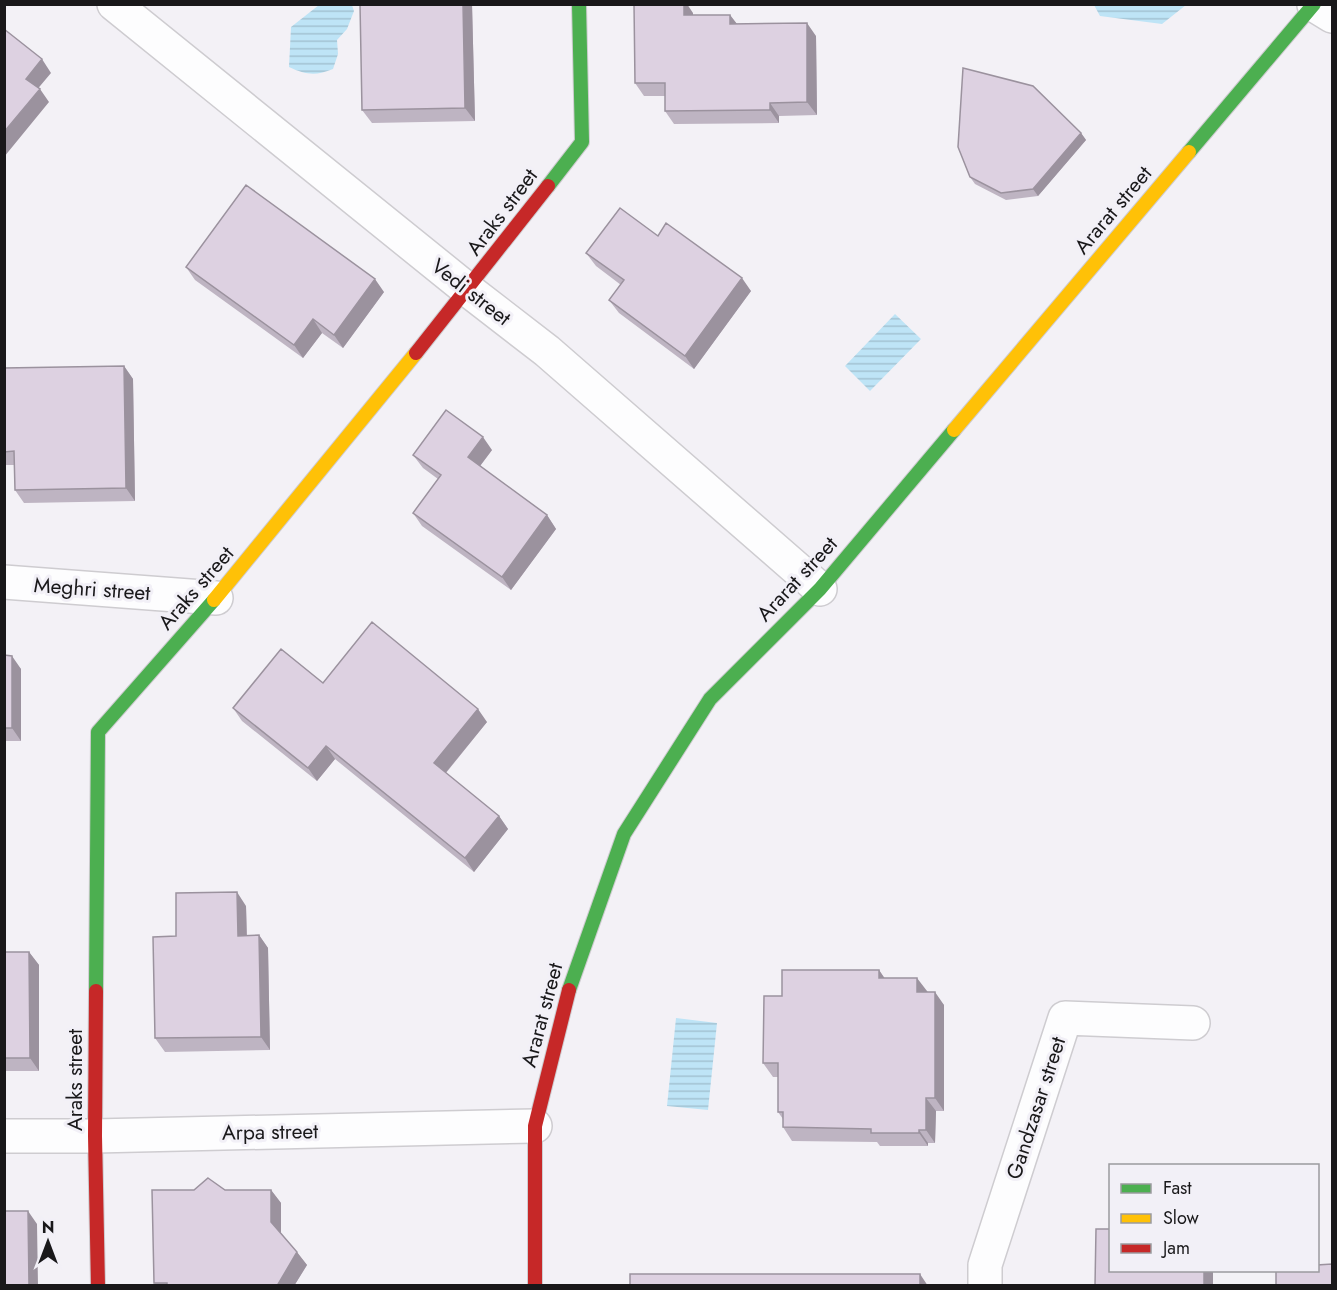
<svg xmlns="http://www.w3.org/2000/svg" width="1337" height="1290" font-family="Jost,sans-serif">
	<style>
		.water { fill: url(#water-rules) }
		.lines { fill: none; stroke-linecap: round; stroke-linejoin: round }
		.street-casing { stroke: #ceccd0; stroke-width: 36 }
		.fast-casing { stroke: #ceccd0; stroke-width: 16 }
		.slow-casing { stroke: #ceccd0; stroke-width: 16 }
		.jam-casing { stroke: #ceccd0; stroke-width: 16 }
		.street { stroke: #fdfdfe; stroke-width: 33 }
		.fast { stroke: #4caf50; stroke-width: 14 }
		.slow { stroke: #ffc107; stroke-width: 14 }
		.jam { stroke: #c62828; stroke-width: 14 }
		.wall { fill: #beb4c2 }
		.shaded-wall { fill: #9b929e }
		.building { fill: #ddd1e1; stroke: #9b929e; stroke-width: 1.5 }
		.labels { text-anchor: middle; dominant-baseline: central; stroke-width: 6; stroke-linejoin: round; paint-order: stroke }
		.street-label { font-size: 21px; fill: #19181a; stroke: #f2f0f7 }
	</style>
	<defs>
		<pattern id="water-rules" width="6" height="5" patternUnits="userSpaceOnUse" patternTransform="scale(1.5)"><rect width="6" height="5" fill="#bee4f6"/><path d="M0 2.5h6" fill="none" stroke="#a3c3d2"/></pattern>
	</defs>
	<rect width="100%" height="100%" fill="#f3f1f6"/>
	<!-- water -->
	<path class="water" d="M319 5H352L354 11 347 29 337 40 338 54 333 69C316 76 306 75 289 67L291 27Z
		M1094 5H1186L1162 24 1100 16Z
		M895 314 921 339 870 391 845 366Z
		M676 1018 717 1023 708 1110 667 1106Z"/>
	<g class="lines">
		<!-- street casing -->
		<g class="street-casing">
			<path id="street" d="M114 4 468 290 547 351 820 589
				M1314 5 1332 16
				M4 582 216 598
				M4 1136H95L535 1126
				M985 1286V1265L1065 1018 1193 1023"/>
		</g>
		<!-- fast casing -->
		<g class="fast-casing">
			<path id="fast" d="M1189 152 1314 4
				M548 186 582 142 579 4
				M569 990 624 834 710 699 820 589 954 430
				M96 991 98 732 214 600"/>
		</g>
		<!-- slow casing -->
		<g class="slow-casing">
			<path id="slow" d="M954 430 1189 152
				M214 600 416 353"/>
		</g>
		<!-- jam casing -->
		<g class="jam-casing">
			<path id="jam" d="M416 353 548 186
				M96 991 95 1136 98 1286
				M535 1286V1126L569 990"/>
		</g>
		<!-- street -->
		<use href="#street" class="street"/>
		<!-- fast -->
		<use href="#fast" class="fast"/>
		<!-- slow -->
		<use href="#slow" class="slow"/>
		<!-- jam -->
		<use href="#jam" class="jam"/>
	</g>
	<!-- wall -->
	<path class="wall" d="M472 4 475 121 372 123 362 110Z
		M693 13V15H730L737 24 816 36 817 115 779 116V123L674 124 665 111V96H644L635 83Z
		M1081 133 1086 140 1038 196 1006 200 975 184 970 177Z
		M658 236 751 291 694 369 619 313 609 300 621 285 596 266 586 253Z
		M186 267 384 292 343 348 322 333 303 358 195 280Z
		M124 366 133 379 135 501 24 503 15 490 14 465H4V368Z
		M492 450 480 466 547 515 556 529 511 590 422 526 413 513 438 479 423 468 413 455Z
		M4 655 21 669V741H4Z
		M323 683 487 722 446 773 499 816 508 829 474 872 335 759 317 781 242 721 233 708Z
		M246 906 247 935H259L268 948 270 1050 165 1052 155 1038 176 936Z
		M4 952H29L39 965V1071H4Z
		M879 970 884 978 927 991 944 1005V1111H936L935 1143H928V1146H880L877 1142 792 1141 783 1127V1119L778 1112V1077H773L763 1063 782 996Z
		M225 1190H271L281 1203V1233L307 1265 294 1286H156L154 1283Z"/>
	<!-- shaded-wall -->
	<path class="shaded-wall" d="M463 4H472L475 121 465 108Z
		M684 4H687L693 13V28L684 15Z
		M730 15 740 28 730 24Z
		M807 23 816 36 817 115 807 102Z
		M42 59 51 73 35 92 26 79Z
		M40 89 49 102 4 157V132Z
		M770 103 779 116V123L770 110Z
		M1081 133 1086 140 1038 196 1033 189Z
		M742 278 751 291 694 369 685 356Z
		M375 279 384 292 343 348 334 335Z
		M313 319 322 333 303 358 294 345Z
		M124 366 133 379 135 501 126 488Z
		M483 437 492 450 477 470 468 457Z
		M547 515 556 529 511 590 502 577Z
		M12 656 21 669V741L12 728Z
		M478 709 487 722 443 776 434 763Z
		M326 746 335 759 317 781 308 768Z
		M499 816 508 829 474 872 465 858Z
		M237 892 246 906 247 949 238 936Z
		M259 935 268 948 270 1050 261 1037Z
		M29 952 39 965V1071L30 1058Z
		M879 970 888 983 879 978Z
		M917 978 927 991V1005L917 992Z
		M935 992 944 1005V1111L935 1098Z
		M926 1098 936 1111 935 1143 926 1130Z
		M919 1130 928 1143V1146L919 1133Z
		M271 1190 281 1203V1235L271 1222Z
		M28 1211 37 1224 38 1286H29Z
		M297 1252 307 1265 294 1286H277Z
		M1204 1270H1213V1286H1204Z
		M920 1274 928 1286H920Z"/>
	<!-- building -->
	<path class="building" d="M360 4H463L465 108 362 110Z
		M634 4H684V15H730V24L807 23V102L770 103V110L665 111V83H635Z
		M4 29 42 59 26 79 40 89 4 132Z
		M963 68 1033 86 1081 133 1033 189 1001 193 970 177 958 147Z
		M246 185 375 279 334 335 313 319 294 345 186 267Z
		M620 208 658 236 666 223 742 278 685 356 609 300 624 280 586 253Z
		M124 366 126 488 15 490 14 451 4 452V368Z
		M446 410 483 437 468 457 547 515 502 577 413 513 441 475 413 455Z
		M372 622 478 709 434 763 499 816 465 858 326 746 308 768 233 708 281 649 323 683Z
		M4 655 12 656V728H4Z
		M237 892 238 936 259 935 261 1037 155 1038 153 937 176 936V893Z
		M4 952H29L30 1058H4Z
		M782 970H879V978H917V992H935V1098H926V1130H919V1133H871V1129L783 1127V1112H778V1063H763L764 996H782Z
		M208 1178 225 1190H271V1222L297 1252 277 1286H167V1283H154L152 1190H194Z
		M4 1211H28L29 1286H4Z
		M1096 1229H1110V1270H1204V1286H1095Z
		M1332 1264V1286H1276V1270H1317V1265Z
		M630 1274H920V1286H630Z"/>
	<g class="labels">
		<!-- street labels -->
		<g class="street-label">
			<text transform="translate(1113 210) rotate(-50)">Ararat street</text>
			<text transform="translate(502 212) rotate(-53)">Araks street</text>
			<text transform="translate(471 292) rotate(38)">Vedi street</text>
			<text transform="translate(797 579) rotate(-47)">Ararat street</text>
			<text transform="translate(196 588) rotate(-49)">Araks street</text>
			<text transform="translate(92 589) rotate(4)">Meghri street</text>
			<text transform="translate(542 1015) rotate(-75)">Ararat street</text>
			<text transform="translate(75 1080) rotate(-90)">Araks street</text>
			<text transform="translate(1036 1108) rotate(-72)">Gandzasar street</text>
			<text transform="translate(270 1132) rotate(-1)">Arpa street</text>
		</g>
	</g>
	<!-- border -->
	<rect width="1337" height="1290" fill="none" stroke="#19181a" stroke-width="12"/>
	<!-- legend -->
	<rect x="1109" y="1164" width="210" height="108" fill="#f2f0f7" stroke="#9b9a9f" stroke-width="1.5"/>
	<rect x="1121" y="1184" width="30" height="9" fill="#4caf50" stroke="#9b9a9f" stroke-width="1.5"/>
	<text x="1163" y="1194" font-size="18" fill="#19181a">Fast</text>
	<rect x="1121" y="1214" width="30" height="9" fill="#ffc107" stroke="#9b9a9f" stroke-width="1.5"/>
	<text x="1163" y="1224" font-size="18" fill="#19181a">Slow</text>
	<rect x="1121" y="1244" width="30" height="9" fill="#c62828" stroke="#9b9a9f" stroke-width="1.5"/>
	<text x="1163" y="1254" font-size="18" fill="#19181a">Jam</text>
	<!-- north arrow -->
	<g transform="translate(48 1242)" stroke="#f2f0f7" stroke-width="4.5" paint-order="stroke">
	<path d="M0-4.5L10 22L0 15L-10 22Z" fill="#19181a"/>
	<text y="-9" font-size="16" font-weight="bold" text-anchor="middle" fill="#19181a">N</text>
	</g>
</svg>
